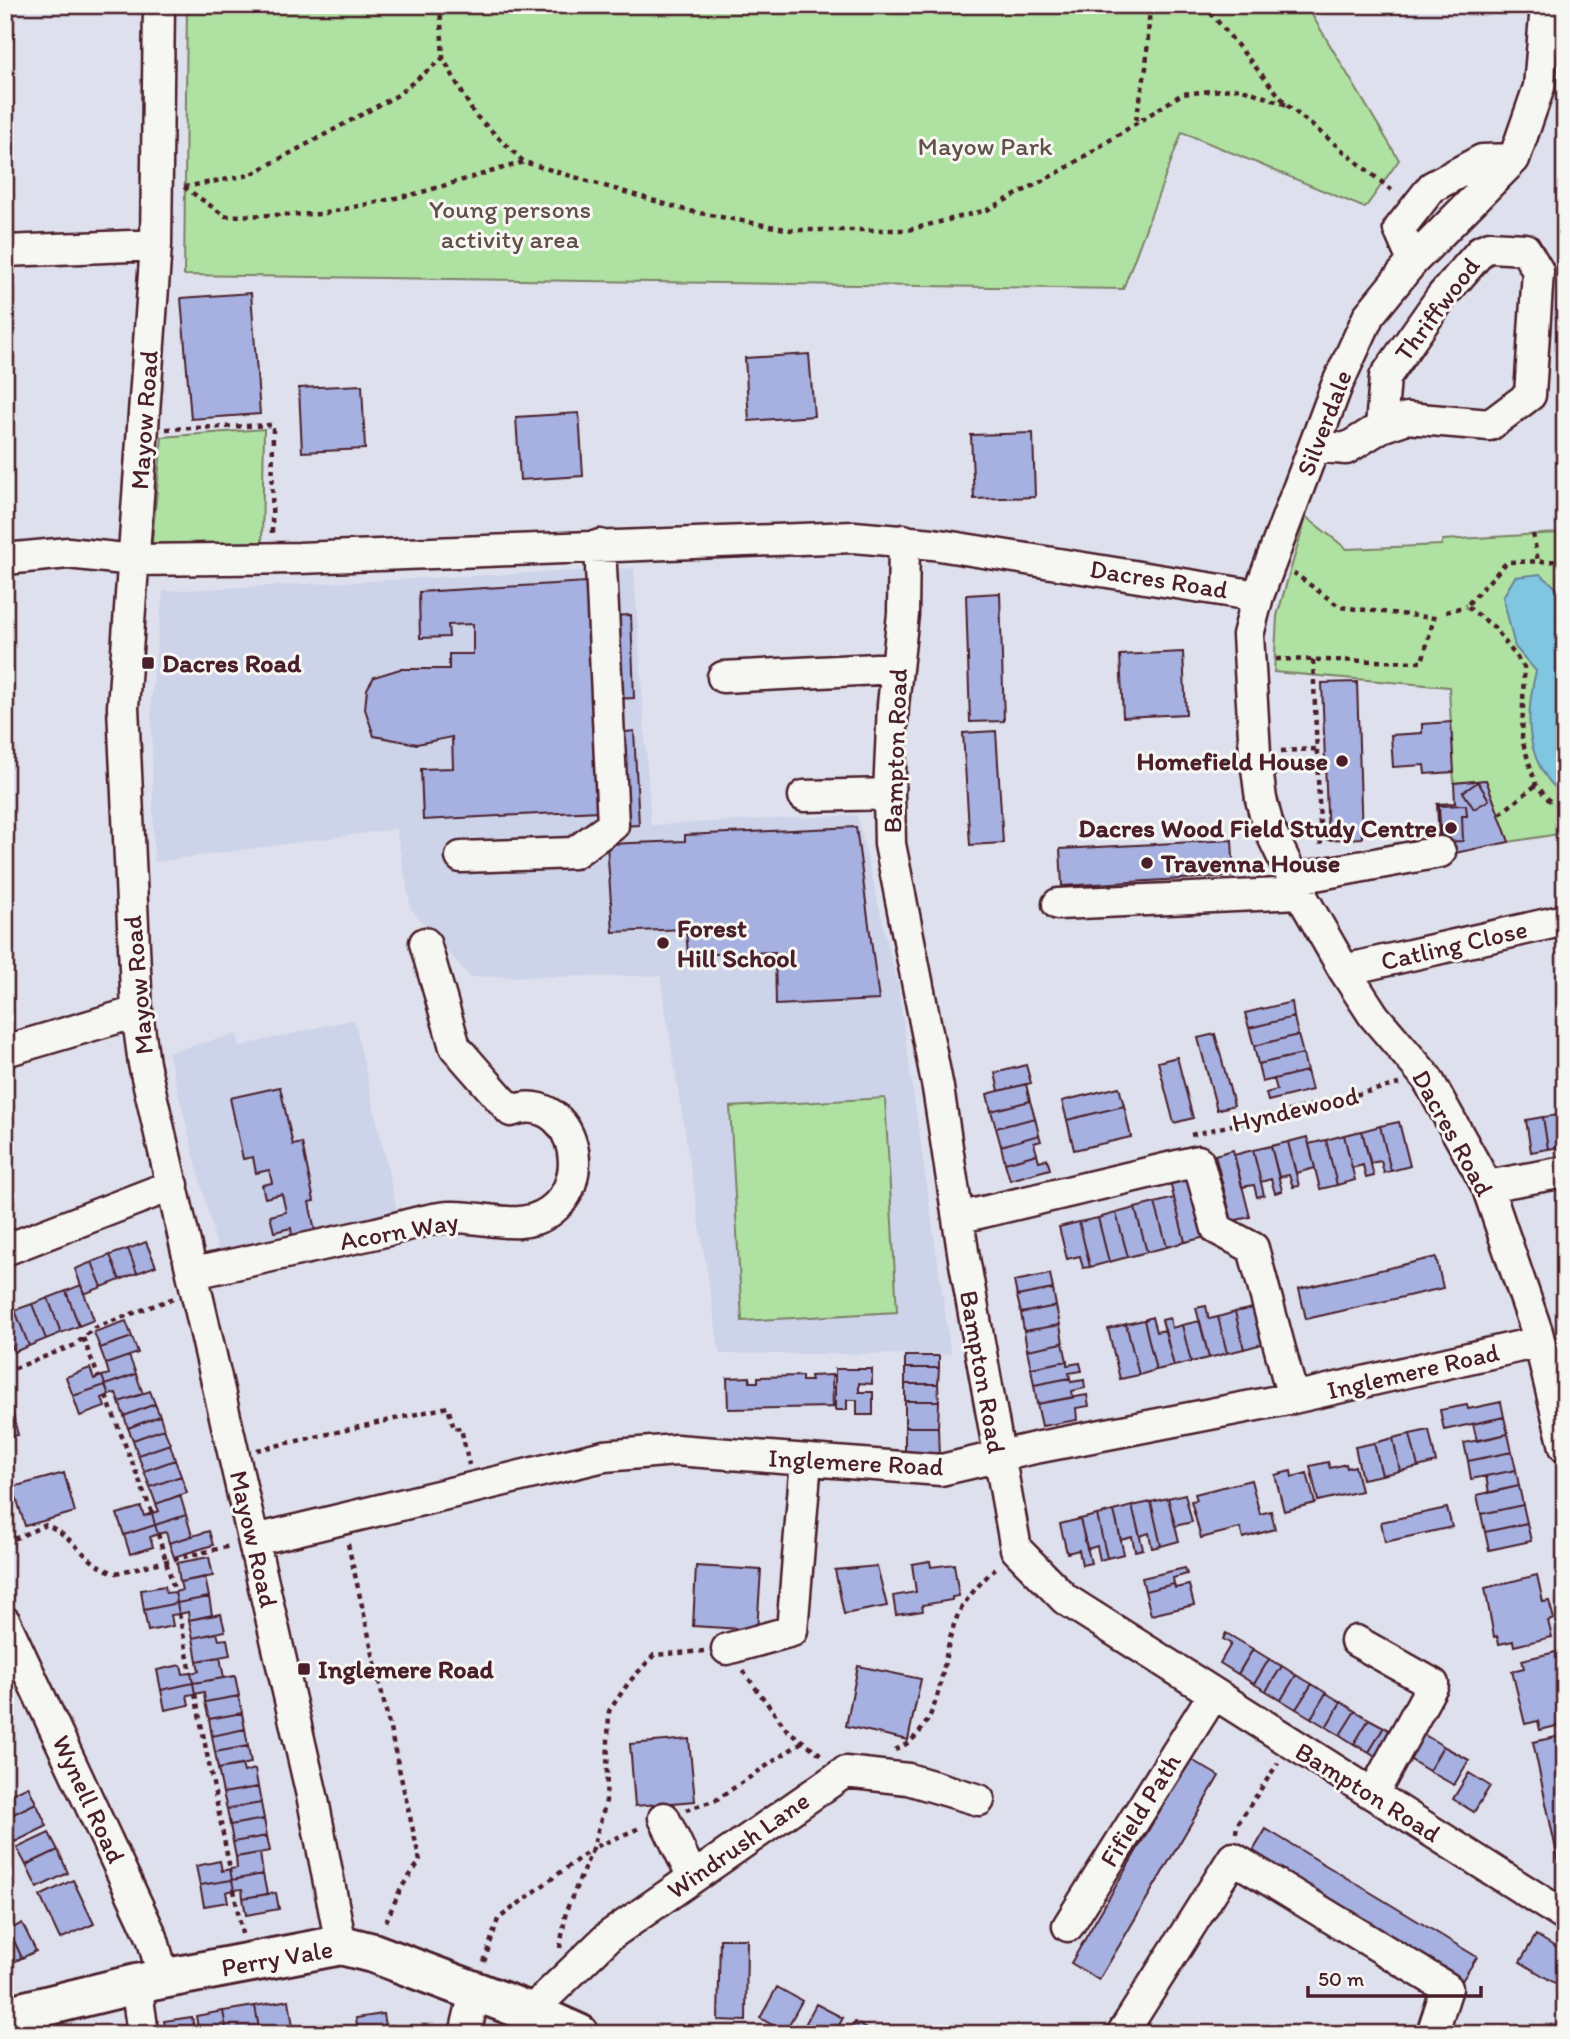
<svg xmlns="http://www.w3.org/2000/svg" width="1570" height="2039" font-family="Itim,sans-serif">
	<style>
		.built { fill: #cdd3e9 }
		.green { fill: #afe1a2; stroke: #7c8066; stroke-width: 2 }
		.water { fill: #80c6e1; stroke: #6a8398; stroke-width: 2 }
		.building { fill: #a6b1e1; stroke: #4a1f2b; stroke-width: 2 }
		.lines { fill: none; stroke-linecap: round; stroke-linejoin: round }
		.minor-casing { stroke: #4a1f2b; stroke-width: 35 }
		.major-casing { stroke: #4a1f2b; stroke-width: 44 }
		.path { stroke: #4a1f2b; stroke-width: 4.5; stroke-dasharray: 5 5; stroke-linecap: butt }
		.minor { stroke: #f6f6f2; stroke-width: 30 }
		.major { stroke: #f6f6f2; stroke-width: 38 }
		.poi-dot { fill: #4a1f2b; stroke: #f6f6f2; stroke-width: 2.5 }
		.labels { text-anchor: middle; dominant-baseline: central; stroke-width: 6; stroke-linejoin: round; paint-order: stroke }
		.park-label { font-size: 26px; fill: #635049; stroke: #f6f6f2 }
		.street-label { font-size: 26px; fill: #4a1f2b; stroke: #f6f6f2 }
		.poi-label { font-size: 26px; font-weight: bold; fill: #4a1f2b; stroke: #f6f6f2; text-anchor: start }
	</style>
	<rect width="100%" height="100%" fill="#dee1ed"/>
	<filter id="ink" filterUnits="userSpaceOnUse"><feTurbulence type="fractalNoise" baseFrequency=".0143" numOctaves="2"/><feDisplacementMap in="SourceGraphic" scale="14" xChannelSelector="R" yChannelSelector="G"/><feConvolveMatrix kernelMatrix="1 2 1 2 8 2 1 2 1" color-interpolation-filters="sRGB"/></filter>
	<g filter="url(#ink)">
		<!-- built -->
		<path class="built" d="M634 568 651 825 857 815 898 986 951 1354H720L660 976 470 977 411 909 396 829 154 862 151 700 163 591Z
			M354 1019 397 1210 219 1255 168 1052 237 1034 240 1046Z"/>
		<!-- green -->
		<path class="green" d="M187 5H1306L1399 160 1365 208 1182 132 1123 289 184 275Z
			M264 429 262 544 152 543 162 437Z
			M1306 517 1347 549 1441 545 1443 540 1559 533 1565 528V833L1509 842 1486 780 1454 783 1449 687 1274 672 1277 616Z
			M885 1098 897 1312 742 1321 730 1107Z"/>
		<!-- water -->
		<path class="water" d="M1540 574C1558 589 1570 594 1557 619L1565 654V797C1525 764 1524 719 1536 671L1515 647 1503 597 1515 577Z"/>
		<!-- building -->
		<path class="building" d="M251 293 260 414 191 419 181 298Z
			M809 354 814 416 749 421 745 358Z
			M362 385 365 449 302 452 299 388Z
			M579 413 583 476 520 480 516 417Z
			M1033 433 1035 497 974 499 971 435Z
			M587 582 598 811 423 820 421 769 453 768 452 737 417 744 374 736 365 709 367 689 374 677 400 669H449V654H473V624L448 625 449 637 420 638 419 592Z
			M1000 593 1004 721 970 722 966 595Z
			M631 615 634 698 614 699 610 616Z
			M1183 652 1186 714 1123 717 1120 655Z
			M1357 682 1362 838 1328 840 1322 683Z
			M1451 722 1454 772 1425 774 1424 765 1393 767 1391 735 1422 733V724Z
			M634 731 639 825 621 826 617 733Z
			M996 731 1003 843 970 845 963 733Z
			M1486 780 1509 842 1440 856 1437 804 1455 803 1454 783Z
			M1478 782 1489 800 1474 809 1463 792Z
			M1466 805 1467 816H1462L1463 841 1441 842 1439 806Z
			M856 827 879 1000 776 1005 775 952 688 955 686 929 613 932 607 844 685 841V835Z
			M1232 840 1234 876 1062 886 1060 849Z
			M1292 1002 1294 1017 1249 1028 1245 1013Z
			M1294 1017 1298 1035 1254 1046 1249 1028Z
			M1215 1034 1234 1105 1217 1110 1198 1038Z
			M1298 1035 1303 1054 1258 1064 1254 1046Z
			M1303 1054 1307 1071 1262 1082 1258 1064Z
			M1177 1057 1193 1118 1174 1123 1158 1062Z
			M1026 1065 1031 1083 999 1091 995 1073Z
			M1307 1071 1312 1090 1268 1101 1266 1093 1277 1090 1274 1079Z
			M1026 1084 1030 1101 991 1111 987 1094Z
			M280 1087 293 1145 302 1143 314 1201 309 1202 315 1231 292 1236 291 1228 274 1232 270 1216 286 1212 282 1194 265 1198 262 1185 272 1183 269 1170 256 1173 253 1157 243 1159 230 1098Z
			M1119 1087 1124 1106 1067 1120 1062 1101Z
			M1030 1101 1035 1118 996 1128 991 1111Z
			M1124 1106 1131 1137 1074 1150 1067 1120Z
			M1559 1115 1564 1146 1548 1149 1543 1117Z
			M1543 1117 1548 1149 1531 1152 1526 1120Z
			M1035 1118 1039 1135 1001 1146 996 1128Z
			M1399 1122 1410 1166 1391 1171 1380 1126Z
			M1380 1126 1391 1171 1384 1173 1381 1161 1370 1163 1362 1131Z
			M1362 1131 1374 1176 1366 1178 1363 1165 1352 1168 1344 1135Z
			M1039 1135 1041 1141 1034 1143 1037 1154 1005 1163 1001 1146Z
			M1344 1135 1355 1180 1337 1185 1326 1140Z
			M1307 1137 1315 1168 1296 1173 1288 1142Z
			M1326 1140 1337 1185 1320 1189 1309 1144Z
			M1288 1142 1299 1186 1293 1187 1289 1175 1279 1177 1271 1146Z
			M1271 1146 1282 1191 1275 1193 1271 1179 1261 1182 1253 1150Z
			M1233 1150 1250 1217 1232 1221 1215 1155Z
			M1253 1150 1264 1195 1257 1197 1254 1185 1242 1187 1234 1155Z
			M1037 1154 1039 1161 1047 1159 1050 1169 1010 1180 1005 1163Z
			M1190 1173 1206 1237 1185 1242 1169 1178Z
			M1174 1198 1185 1242 1167 1247 1155 1203Z
			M1155 1203 1167 1247 1147 1252 1135 1208Z
			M1135 1208 1147 1252 1128 1257 1116 1213Z
			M1116 1213 1128 1257 1109 1262 1098 1218Z
			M1098 1218 1109 1262 1090 1267 1079 1222Z
			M1079 1222 1090 1267 1083 1268 1080 1256 1067 1259 1059 1227Z
			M146 1242 156 1266 137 1273 128 1249Z
			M128 1249 137 1273 120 1280 110 1255Z
			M110 1255 120 1280 102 1287 92 1262Z
			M1436 1257 1443 1288 1306 1319 1299 1289Z
			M92 1262 102 1287 84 1294 75 1269Z
			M1050 1274 1053 1289 1017 1296 1014 1281Z
			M81 1285 94 1320 79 1326 66 1291Z
			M1053 1289 1056 1306 1021 1313 1017 1296Z
			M66 1291 79 1326 61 1333 48 1298Z
			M48 1298 61 1333 46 1339 32 1304Z
			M32 1304 46 1339 29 1346 15 1310Z
			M1056 1306 1060 1325 1024 1331 1021 1313Z
			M1206 1306 1209 1319 1218 1317 1227 1353 1209 1358 1196 1308Z
			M1253 1308 1262 1344 1244 1349 1235 1312Z
			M15 1310 29 1346 14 1352 5 1330V1314Z
			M1235 1312 1244 1349 1227 1353 1218 1317Z
			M1152 1317 1156 1332 1165 1330 1174 1366 1156 1370 1144 1320Z
			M1170 1318 1172 1328 1182 1325 1191 1362 1174 1366 1162 1320Z
			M1144 1320 1156 1370 1139 1375 1126 1324Z
			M126 1321 132 1337 100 1348 94 1332Z
			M1200 1321 1209 1358 1191 1362 1182 1325Z
			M1126 1324 1139 1375 1120 1379 1108 1329Z
			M1060 1325 1063 1343 1027 1350 1024 1331Z
			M132 1337 138 1353 106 1364 100 1348Z
			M1063 1343 1067 1361 1031 1368 1027 1350Z
			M129 1356 136 1374 105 1385 102 1376 109 1374 106 1364Z
			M905 1356H939V1368H905Z
			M1067 1361V1365L1080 1363 1082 1371 1069 1373 1070 1378 1034 1385 1031 1368Z
			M90 1368 94 1379 102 1376 105 1385 73 1396 66 1377Z
			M905 1368H939L938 1384H905Z
			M835 1369H872V1384L859 1383V1392H873V1415H857V1400H847V1410H835Z
			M136 1374 143 1394 119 1402 116 1393 109 1395 105 1385Z
			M832 1375 833 1407 728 1409 727 1378 750 1377V1382H758V1377L802 1376V1381H811L810 1376Z
			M1070 1378 1071 1382 1084 1380 1085 1388 1072 1391 1073 1397 1037 1404 1034 1385Z
			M905 1384H938L939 1401H905Z
			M105 1385 109 1395 102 1398 105 1407 80 1416 73 1396Z
			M150 1391 155 1404 124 1416 119 1402Z
			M8 1395 18 1435 5 1438V1396Z
			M1087 1395 1089 1406 1076 1408 1077 1420 1042 1426 1037 1404Z
			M905 1401H939L938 1427H905Z
			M1501 1402 1504 1417 1444 1430 1440 1410 1467 1405 1468 1409Z
			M155 1404 160 1416 128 1428 124 1416Z
			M160 1416 164 1429 133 1440 128 1428Z
			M1504 1417 1508 1434 1477 1441 1473 1424Z
			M905 1427H938L939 1459H905Z
			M164 1429 170 1444 138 1455 133 1440Z
			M1429 1430 1436 1462 1418 1467 1410 1434Z
			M1410 1434 1418 1467 1400 1471 1393 1438Z
			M1508 1434 1512 1452 1468 1461 1464 1443Z
			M1393 1438 1400 1471 1382 1475 1374 1443Z
			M1374 1443 1382 1475 1362 1479 1355 1447Z
			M170 1444 175 1460 144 1471 138 1455Z
			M1512 1452 1516 1470 1471 1479 1468 1461Z
			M175 1460 181 1476 150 1487 144 1471Z
			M1328 1462 1330 1468 1346 1464 1347 1468 1355 1466 1361 1491 1318 1501 1310 1466Z
			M1516 1470 1519 1486 1489 1493 1486 1476Z
			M1291 1471 1292 1477 1307 1473 1315 1503 1284 1511 1275 1475Z
			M64 1473 75 1512 25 1526 13 1487Z
			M181 1476 187 1493 156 1504 150 1487Z
			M1251 1480 1260 1514 1271 1511 1275 1529 1243 1538 1240 1528 1201 1538 1191 1501 1197 1500 1195 1494Z
			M1519 1486 1523 1505 1481 1514 1477 1495Z
			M1185 1494 1192 1522 1175 1526 1168 1498Z
			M180 1495 186 1515 155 1525 152 1513 159 1511 156 1504Z
			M1168 1498 1179 1541 1161 1546 1151 1502Z
			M1151 1502 1161 1546 1152 1548 1149 1533 1140 1536 1132 1506Z
			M1523 1505 1527 1523 1485 1532 1481 1514Z
			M1132 1506 1143 1549 1135 1551 1132 1537 1121 1540 1114 1511Z
			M141 1507 144 1516 152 1513 155 1525 124 1535 117 1514Z
			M1447 1508 1452 1527 1385 1542 1381 1522Z
			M1114 1511 1124 1554 1107 1558 1097 1515Z
			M186 1515 192 1536 169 1543 166 1532 158 1534 155 1525Z
			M1097 1515 1107 1558 1100 1560 1097 1546 1087 1549 1080 1519Z
			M1080 1519 1091 1563 1082 1565 1079 1550 1067 1553 1060 1524Z
			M1527 1523 1531 1541 1489 1550 1485 1532Z
			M155 1525 158 1534 150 1537 153 1547 130 1554 124 1535Z
			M209 1531 213 1545 174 1557 169 1543Z
			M209 1557 213 1576 180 1582 177 1563Z
			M930 1561 931 1567 954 1564 959 1596 952 1597V1600L922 1605 923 1611 896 1615 893 1596 916 1592 912 1564Z
			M696 1566 761 1570 757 1630 693 1626Z
			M877 1566 887 1606 844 1614 835 1570Z
			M1185 1568 1187 1574 1173 1578 1174 1584 1145 1591 1142 1578Z
			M1537 1575 1543 1602 1549 1601 1554 1619 1548 1621 1552 1637 1514 1646 1513 1641 1499 1644 1497 1636 1494 1637 1485 1588Z
			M205 1577 209 1597 177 1603 175 1592 182 1590 180 1582Z
			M1174 1584 1175 1588 1189 1585 1194 1605 1151 1615 1145 1591Z
			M165 1586 166 1593 175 1592 177 1603 144 1610 141 1590Z
			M209 1597 212 1615 189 1620 188 1612 179 1614 177 1603Z
			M177 1603 179 1614 171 1615 173 1626 148 1631 144 1610Z
			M221 1614 225 1631 193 1638 189 1620Z
			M217 1633 219 1640 227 1639 230 1655 197 1661 193 1638Z
			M1226 1633 1253 1649 1238 1674 1220 1663 1231 1644 1223 1639Z
			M1253 1649 1269 1659 1254 1684 1238 1674Z
			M1560 1651 1565 1669V1724L1540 1730 1538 1721 1525 1724 1512 1671 1524 1668 1522 1660Z
			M220 1657 224 1678 193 1683 191 1673 199 1671 197 1661Z
			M1269 1659 1282 1666 1266 1691 1254 1684Z
			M181 1665 183 1674 191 1673 193 1683 161 1690 157 1670Z
			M858 1666 921 1679 908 1740 846 1726Z
			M1282 1666 1296 1675 1281 1700 1266 1691Z
			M1296 1675 1312 1684 1296 1709 1281 1700Z
			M235 1676 239 1696 205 1702 204 1692 195 1694 193 1683Z
			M193 1683 195 1694 187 1695 189 1705 165 1710 161 1690Z
			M1312 1684 1326 1693 1311 1718 1296 1709Z
			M1326 1693 1341 1702 1326 1727 1311 1718Z
			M239 1696 242 1713 209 1719 205 1702Z
			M1341 1702 1355 1711 1340 1735 1326 1727Z
			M1355 1711 1369 1719 1354 1744 1340 1735Z
			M242 1713 245 1729 212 1736 209 1719Z
			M1369 1719 1384 1727 1369 1752 1354 1744Z
			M1384 1727 1398 1736 1383 1761 1369 1752Z
			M245 1729 248 1746 215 1752 212 1736Z
			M1420 1732 1443 1746 1429 1771 1406 1757Z
			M1565 1735V1863L1559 1864 1533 1742Z
			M689 1739 695 1801 635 1806 630 1744Z
			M248 1746 251 1763 218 1769 215 1752Z
			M1443 1746 1469 1760 1454 1785 1429 1771Z
			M1190 1759 1219 1776 1099 1980 1071 1963Z
			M242 1765 244 1772 255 1769 258 1787 223 1793 218 1769Z
			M1469 1773 1490 1786 1474 1812 1453 1799Z
			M28 1786 36 1803 5 1818V1797Z
			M258 1787 261 1803 227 1809 223 1793Z
			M36 1803 47 1826 15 1842 5 1818Z
			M261 1803 264 1819 230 1825 227 1809Z
			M264 1819 267 1836 233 1842 230 1825Z
			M1266 1829 1477 1957 1460 1984 1250 1856Z
			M49 1833 58 1850 26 1865 17 1848Z
			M267 1836 270 1851 236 1857 233 1842Z
			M58 1850 68 1873 37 1888 26 1865Z
			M260 1853 263 1874 232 1880 230 1869 237 1868 236 1857Z
			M220 1861 222 1871 230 1869 232 1880 200 1885 196 1866Z
			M263 1874 267 1894 243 1898 242 1889 234 1890 232 1880Z
			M73 1880 94 1924 60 1939 40 1896Z
			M232 1880 234 1890 226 1892 228 1902 204 1906 200 1885Z
			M276 1893 279 1909 246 1915 243 1898Z
			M22 1923 36 1951 22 1958 9 1930Z
			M9 1930 22 1958 7 1965 5 1931Z
			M1536 1935 1565 1953V1989L1520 1962Z
			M720 1939H747L746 2021 718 2020Z
			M777 1987 802 2001 785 2032 760 2018Z
			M289 2000 294 2034H260L255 2006Z
			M816 2004 843 2018 834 2034H800Z
			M255 2006 260 2034H227L223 2011Z
			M223 2011 227 2034H199L196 2016Z
			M383 2014 385 2026 393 2025 395 2034H358L356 2018Z
			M192 2017 195 2034H166L164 2021Z
			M855 2022 876 2034H848Z
			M1169 2024 1199 2034H1151L1154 2025 1167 2029Z"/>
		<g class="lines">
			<!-- minor casing -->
			<g class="minor-casing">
				<path id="minor" d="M159 5 156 245 123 707 137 1012 144 1064 313 1800 341 1945
					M1546 5 1539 87 1514 159 1413 261 1369 315 1337 385 1258 596 1248 635 1255 753 1261 799 1268 826 1300 893 1344 970 1374 1016 1427 1078 1487 1186 1537 1332 1565 1447
					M5 251 156 245
					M1413 261 1399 229 1432 187 1482 160 1514 159
					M1315 446 1346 449 1381 427 1385 377 1442 296 1482 250 1490 247 1525 249 1538 271 1530 395 1490 425 1407 418 1381 427
					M904 540 903 614 893 705 889 794 890 844 938 1088 964 1258 1016 1549 1065 1599 1565 1916
					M5 559 68 553 134 560 299 558 854 537 933 544 1258 596
					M723 677 896 668
					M804 796 889 794
					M461 857 574 853 613 825 600 545
					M1293 879 1440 852
					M1058 904 1300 893
					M1344 970 1565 920
					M5 1051 137 1012
					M1487 1186 1565 1172
					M958 1218 1198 1161 1217 1229 1253 1248 1293 1398
					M5 1250 173 1185
					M194 1273C253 1260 313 1247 372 1234 397 1229 425 1218 450 1217 484 1215 518 1233 549 1212 598 1178 569 1089 511 1111L455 1047 425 943
					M255 1540 604 1456 676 1450 941 1470 1035 1448 1293 1398 1539 1342
					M5 1622 152 1937 164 1980
					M1356 1641 1433 1684 1373 1794
					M727 1649 792 1631 806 1460
					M664 1818 692 1876
					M1068 1926 1213 1695
					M136 1984 143 2034
					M530 2012 609 1936 845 1772 908 1779 979 1800
					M465 2034 475 1992
					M1122 2034 1233 1858 1447 1988 1432 2034"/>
			</g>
			<!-- major casing -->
			<g class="major-casing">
				<path id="major" d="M5 2016 136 1984 341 1945 373 1953 530 2012 579 2034"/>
			</g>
			<!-- path -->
			<path class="path" d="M440 5 443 58 474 114 524 162 689 211 791 230H908L987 210 1063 170 1182 94 1240 88 1287 105
				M1204 5 1287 105 1395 193
				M1136 120 1146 68 1150 5
				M184 187 225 216 321 214 419 193 524 162
				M184 187 250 175 396 96 443 58
				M166 429 273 425 272 533
				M1533 534 1538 561
				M1562 561 1565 591
				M1565 561 1507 562 1466 606 1494 627 1524 667 1522 740 1536 785 1549 800 1565 804
				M1446 612 1466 606
				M1276 659 1422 662 1434 618 1340 607 1294 573
				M1313 660 1321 848
				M1281 751 1316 749
				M1500 814 1536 785
				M1191 1135 1399 1084
				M83 1338 99 1378
				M5 1372 75 1345 94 1328 174 1298
				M106 1396 152 1513
				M257 1450 448 1407 454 1429 461 1428 469 1465
				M158 1534 175 1592
				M5 1543 46 1525C74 1535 86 1566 116 1573L230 1546
				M348 1544 420 1861 401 1888 384 1926
				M179 1614 191 1673
				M743 1671 787 1730 823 1756
				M195 1694 230 1869
				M895 1750C947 1728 938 1661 957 1617 965 1598 983 1580 998 1566
				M686 1810 716 1800 802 1742
				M1236 1833 1237 1825 1278 1763
				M234 1890 242 1934
				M560 1948 566 1911 593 1848 642 1827
				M484 1962 498 1919 593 1848 606 1801 609 1711 629 1682 654 1655 704 1651"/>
			<!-- minor -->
			<use href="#minor" class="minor"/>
			<!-- major -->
			<use href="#major" class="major"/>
		</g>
	</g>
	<!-- markers -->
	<g class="poi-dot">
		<rect x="141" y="656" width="14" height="14" rx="3.5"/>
		<circle cx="1342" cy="761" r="7"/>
		<circle cx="1451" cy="828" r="7"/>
		<circle cx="1147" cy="863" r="7"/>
		<circle cx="663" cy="943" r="7"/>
		<rect x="297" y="1662" width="14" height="14" rx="3.5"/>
	</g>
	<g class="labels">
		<!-- park labels -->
		<g class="park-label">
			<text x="985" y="146">Mayow Park</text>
			<text x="510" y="209">Young persons<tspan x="510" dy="30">activity area</tspan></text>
		</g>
		<!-- street labels -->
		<g class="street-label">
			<text transform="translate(1437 309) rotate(-53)">Thriffwood</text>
			<text transform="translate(144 420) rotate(-86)">Mayow Road</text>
			<text transform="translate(1324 423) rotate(-69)">Silverdale</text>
			<text transform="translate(1159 579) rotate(9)">Dacres Road</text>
			<text transform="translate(895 751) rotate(-88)">Bampton Road</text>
			<text transform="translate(1454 945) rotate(-13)">Catling Close</text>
			<text transform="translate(138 985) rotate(-95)">Mayow Road</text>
			<text transform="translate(1295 1109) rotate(-13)">Hyndewood</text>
			<text transform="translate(1453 1133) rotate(61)">Dacres Road</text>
			<text transform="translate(399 1231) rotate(-10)">Acorn Way</text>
			<text transform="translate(1413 1371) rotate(-13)">Inglemere Road</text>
			<text transform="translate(983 1372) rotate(80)">Bampton Road</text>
			<text transform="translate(856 1462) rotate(3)">Inglemere Road</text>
			<text transform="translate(254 1539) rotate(77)">Mayow Road</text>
			<text transform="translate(1368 1792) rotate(32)">Bampton Road</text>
			<text transform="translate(89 1799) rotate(65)">Wynell Road</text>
			<text transform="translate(1140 1810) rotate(-58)">Fifield Path</text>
			<text transform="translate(738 1845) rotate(-35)">Windrush Lane</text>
			<text transform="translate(277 1958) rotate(-10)">Perry Vale</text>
		</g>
		<!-- poi labels -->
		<g class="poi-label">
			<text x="162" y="663">Dacres Road</text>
			<text x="1328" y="761" text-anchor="end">Homefield House</text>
			<text x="1437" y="828" text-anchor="end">Dacres Wood Field Study Centre</text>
			<text x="1161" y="863">Travenna House</text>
			<text x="677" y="928">Forest<tspan x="677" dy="30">Hill School</tspan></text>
			<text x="318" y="1669">Inglemere Road</text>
		</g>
	</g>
	<!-- margin -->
	<rect width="1570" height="2039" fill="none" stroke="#f6f6f2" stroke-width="28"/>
	<rect x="14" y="14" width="1542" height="2011" fill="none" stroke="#4a1f2b" stroke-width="2.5" filter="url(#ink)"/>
	<!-- scale -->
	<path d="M1308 1986v10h173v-10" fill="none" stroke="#4a1f2b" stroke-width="3.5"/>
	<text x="1318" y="1986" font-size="21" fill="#4a1f2b" stroke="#f6f6f2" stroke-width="5" paint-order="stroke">50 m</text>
</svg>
